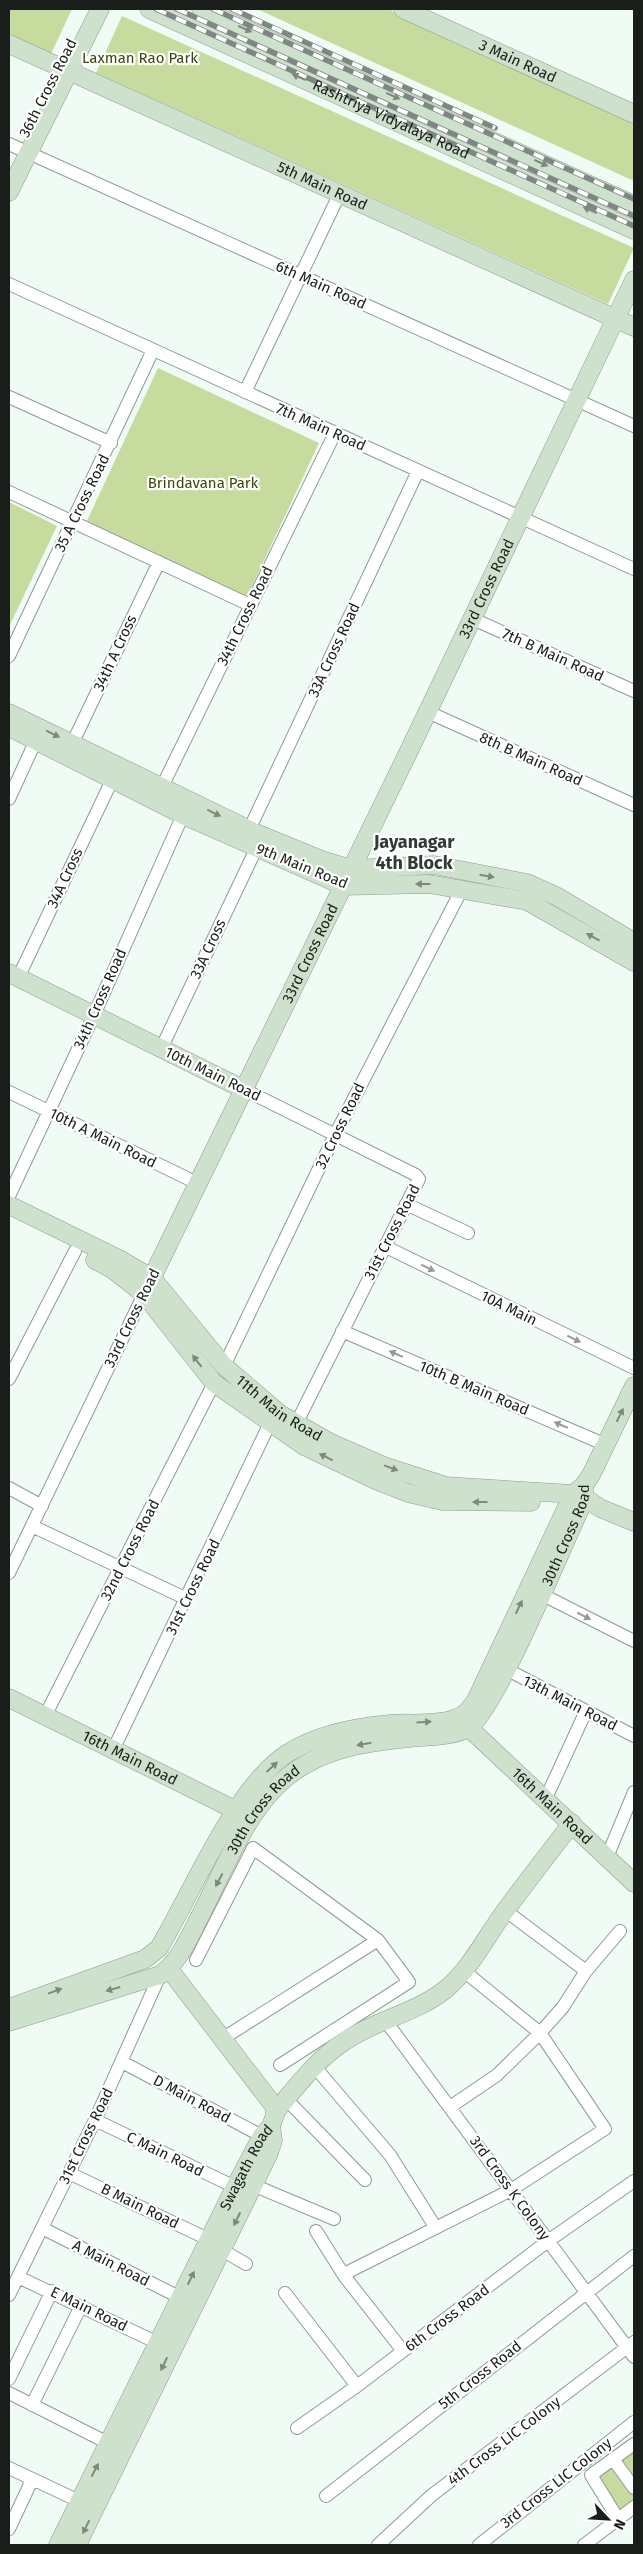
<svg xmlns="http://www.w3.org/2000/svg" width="643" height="2554" font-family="'Fira Sans',sans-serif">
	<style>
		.green { fill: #c7db9e }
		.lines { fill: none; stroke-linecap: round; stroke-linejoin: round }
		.street-casing { stroke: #8f9a94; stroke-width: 14 }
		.secondary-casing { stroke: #8f9a94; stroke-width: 19 }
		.street { stroke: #fff; stroke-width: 12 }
		.secondary { stroke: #cee1cd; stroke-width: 18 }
		.rail-casing { stroke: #7f8782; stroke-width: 5.5 }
		.rail { stroke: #fff; stroke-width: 4; stroke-dasharray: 11; stroke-linecap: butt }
		.oneway { fill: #7d897d }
		.oneway2 { fill: #989a98 }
		.labels { text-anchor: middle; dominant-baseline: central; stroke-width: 4.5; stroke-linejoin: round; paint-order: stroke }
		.park-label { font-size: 15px; fill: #39480a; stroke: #fff }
		.street-label { font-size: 15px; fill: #1a1e1b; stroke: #fff }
		.quarter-label { font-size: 18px; font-weight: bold; fill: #313a35; stroke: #fff }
	</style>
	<rect width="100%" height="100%" fill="#effbf4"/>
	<!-- green -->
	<path class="green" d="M9 9H72L51 54 9 34Z
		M257 9H388L634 121V181Z
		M122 16 634 248 608 304 96 73Z
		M158 368 319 443 247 597 86 523Z
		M9 502 57 526 9 627Z
		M634 2438V2500L615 2515 584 2474Z"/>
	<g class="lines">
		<!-- street casing -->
		<g class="street-casing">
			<path id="street" d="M9 144 634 426
				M9 284 634 569
				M245 392 339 195
				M9 397 111 443
				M9 492 250 605
				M473 619 634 691
				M9 656 153 350
				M428 712 634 805
				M72 744 159 562
				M158 795 335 433
				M9 799 36 740
				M249 830 418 471
				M18 978 113 778
				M161 1049 256 849
				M243 1089 416 1175 419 1179 296 1424
				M9 1092 197 1183
				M9 1196 94 1015 186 808
				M406 1204 468 1233
				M384 1246 634 1368
				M342 1331 606 1445
				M224 1366 335 1135 462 889
				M9 1379 75 1251
				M9 1488 42 1506
				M32 1526 187 1599
				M9 1573 144 1294
				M541 1594 634 1641
				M506 1669 634 1736
				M45 1716 214 1383
				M113 1750 270 1423
				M546 1798 586 1711
				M607 1857 634 1792
				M506 1911 586 1971
				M196 1960 253 1848 378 1940 409 1982 280 2065
				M385 2020 634 2357
				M222 2039 378 1940
				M122 2062 262 2136
				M314 2066 390 2155 436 2228
				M286 2099 365 2180
				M450 2107 497 2075 540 2033 563 2007 586 1971 620 1931
				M95 2120 235 2187
				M69 2173 210 2240
				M253 2185 334 2219
				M42 2228 181 2298
				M316 2231 345 2277
				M222 2250 246 2264
				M18 2277 158 2343
				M285 2293 357 2386 548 2241 634 2181
				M9 2295 95 2120 160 1975
				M403 2351 345 2277 346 2273 511 2190 605 2129 540 2033 464 1971
				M9 2379 52 2291
				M9 2393 108 2443
				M32 2405 81 2306
				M297 2428 357 2386
				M613 2459 634 2488
				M9 2468 79 2501
				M326 2496 634 2256
				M618 2519 591 2475 634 2444
				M9 2529 32 2480
				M378 2545 432 2495 634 2342
				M479 2545 634 2422
				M584 2545 634 2507"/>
		</g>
		<!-- secondary casing -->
		<g class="secondary-casing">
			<g id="secondary">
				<path id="s1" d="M149 9 634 230"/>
				<path d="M201 9 634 205"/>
				<path id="s2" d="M403 9 634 114"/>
				<path id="s3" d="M9 44 634 327"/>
				<path d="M9 192 100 9"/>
				<path d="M9 713 256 833 322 860 352 869 434 865 527 883 556 896 634 942"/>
				<path d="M9 727 183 815 344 886 429 884 527 901 634 962"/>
				<path d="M9 973 243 1089"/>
				<path id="s4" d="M9 1205 119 1259 152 1278 224 1366 280 1414 331 1443 384 1466 446 1486 573 1494 584 1497 600 1508 634 1522"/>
				<path d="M95 1260 112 1269 144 1294 214 1383 304 1446 375 1480 408 1493 442 1501 531 1502"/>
				<path id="s5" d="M144 1294 407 755 634 280"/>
				<path id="s6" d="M9 1698 231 1808 245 1817"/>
				<path id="s7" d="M469 1728 634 1883"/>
				<path d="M9 2008 145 1959 159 1948C192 1893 235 1787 288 1753 317 1735 356 1727 390 1724 410 1722 435 1726 454 1719 465 1716 470 1709 476 1700L573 1494 584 1485 591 1475 634 1386"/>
				<path id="s8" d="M9 2022 160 1975C178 1963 188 1940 198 1920 220 1878 239 1828 271 1792 312 1747 363 1743 420 1737 435 1736 454 1736 468 1728 495 1712 562 1546 581 1507L584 1497V1485"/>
				<path d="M276 2111C297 2086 317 2059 345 2041 377 2019 415 2014 446 1989 471 1968 486 1937 505 1911 527 1881 550 1852 572 1823"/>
				<path id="s9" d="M58 2545 235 2187 262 2136 271 2126 275 2115 274 2106 169 1969"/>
				<path d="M77 2545 269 2153 273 2140 271 2126"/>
			</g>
		</g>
		<!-- street -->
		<use href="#street" class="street"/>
		<!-- secondary -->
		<use href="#secondary" class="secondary"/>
		<!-- rail casing -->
		<g class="rail-casing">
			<path id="rail" d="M156 9 634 226
				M177 9 634 216
				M213 9 634 199
				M232 9 495 128"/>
		</g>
		<!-- rail -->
		<use href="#rail" class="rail"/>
	</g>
	<!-- one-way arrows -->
	<defs><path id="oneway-solid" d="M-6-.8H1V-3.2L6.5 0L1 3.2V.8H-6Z" transform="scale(1.25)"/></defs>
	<g class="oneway">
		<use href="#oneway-solid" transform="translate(245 29) rotate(24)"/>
		<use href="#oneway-solid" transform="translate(299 77) rotate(-156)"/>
		<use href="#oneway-solid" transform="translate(393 96) rotate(24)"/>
		<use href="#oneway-solid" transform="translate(541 163) rotate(24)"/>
		<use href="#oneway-solid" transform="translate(590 210) rotate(-156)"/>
		<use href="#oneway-solid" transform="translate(53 734) rotate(26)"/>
		<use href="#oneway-solid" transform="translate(214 813) rotate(26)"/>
		<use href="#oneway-solid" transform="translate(487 876) rotate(10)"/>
		<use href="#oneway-solid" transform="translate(423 884) rotate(180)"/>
		<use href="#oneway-solid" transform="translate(593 937) rotate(-151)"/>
		<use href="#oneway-solid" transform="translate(197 1361) rotate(-128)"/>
		<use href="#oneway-solid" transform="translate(620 1415) rotate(-64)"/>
		<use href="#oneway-solid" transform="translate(326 1457) rotate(-154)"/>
		<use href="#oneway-solid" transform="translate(391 1468) rotate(20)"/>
		<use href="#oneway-solid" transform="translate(480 1502) rotate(-180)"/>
		<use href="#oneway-solid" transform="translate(519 1607) rotate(-65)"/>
		<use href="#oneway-solid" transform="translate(424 1722) rotate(-3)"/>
		<use href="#oneway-solid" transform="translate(364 1744) rotate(170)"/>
		<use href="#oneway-solid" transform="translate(272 1767) rotate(-42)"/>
		<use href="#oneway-solid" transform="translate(219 1880) rotate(118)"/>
		<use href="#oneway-solid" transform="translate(113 1989) rotate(164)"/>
		<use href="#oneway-solid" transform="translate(55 1991) rotate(-20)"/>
		<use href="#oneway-solid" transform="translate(237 2219) rotate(116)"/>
		<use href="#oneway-solid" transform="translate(191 2278) rotate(-64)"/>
		<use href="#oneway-solid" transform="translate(164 2364) rotate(115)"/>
		<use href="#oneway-solid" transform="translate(95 2470) rotate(-63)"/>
		<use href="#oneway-solid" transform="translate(86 2527) rotate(116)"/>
	</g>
	<g class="oneway2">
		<use href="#oneway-solid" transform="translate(428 1268) rotate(26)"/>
		<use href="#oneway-solid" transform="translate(574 1339) rotate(26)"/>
		<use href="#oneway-solid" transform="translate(396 1354) rotate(-157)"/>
		<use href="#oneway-solid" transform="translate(561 1425) rotate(-157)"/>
		<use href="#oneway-solid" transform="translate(584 1616) rotate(27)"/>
	</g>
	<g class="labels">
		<!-- park labels -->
		<g class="park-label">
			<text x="140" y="58">Laxman Rao Park</text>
			<text x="203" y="483">Brindavana Park</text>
		</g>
		<!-- street labels -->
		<g class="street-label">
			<text stroke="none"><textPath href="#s2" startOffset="126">3 Main Road</textPath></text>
			<text transform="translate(48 88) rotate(-63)">36th Cross Road</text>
			<text stroke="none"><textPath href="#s1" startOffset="266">Rashtriya Vidyalaya Road</textPath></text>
			<text stroke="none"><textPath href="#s3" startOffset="344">5th Main Road</textPath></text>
			<text transform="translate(321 285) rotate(24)">6th Main Road</text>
			<text transform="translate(321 427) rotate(24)">7th Main Road</text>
			<text transform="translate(82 503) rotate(-64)">35 A Cross Road</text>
			<text stroke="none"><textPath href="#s5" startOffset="784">33rd Cross Road</textPath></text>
			<text transform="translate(245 616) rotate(-64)">34th Cross Road</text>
			<text transform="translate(334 650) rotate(-65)">33A Cross Road</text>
			<text transform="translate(115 653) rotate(-65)">34th A Cross</text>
			<text transform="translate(553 655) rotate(24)">7th B Main Road</text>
			<text transform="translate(531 759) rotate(24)">8th B Main Road</text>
			<text transform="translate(302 866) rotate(22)">9th Main Road</text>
			<text transform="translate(65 878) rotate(-65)">34A Cross</text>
			<text transform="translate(208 949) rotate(-65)">33A Cross</text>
			<text stroke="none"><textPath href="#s5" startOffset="379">33rd Cross Road</textPath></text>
			<text transform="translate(100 999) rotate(-66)">34th Cross Road</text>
			<text transform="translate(213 1074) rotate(26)">10th Main Road</text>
			<text transform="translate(340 1126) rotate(-64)">32 Cross Road</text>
			<text transform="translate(103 1138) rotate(26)">10th A Main Road</text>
			<text transform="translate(392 1232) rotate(-63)">31st Cross Road</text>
			<text transform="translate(509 1308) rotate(26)">10A Main</text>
			<text transform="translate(132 1318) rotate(-64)">33rd Cross Road</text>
			<text transform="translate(474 1388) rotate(23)">10th B Main Road</text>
			<text stroke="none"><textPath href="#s4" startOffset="344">11th Main Road</textPath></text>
			<text stroke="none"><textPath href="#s8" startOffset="804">30th Cross Road</textPath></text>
			<text transform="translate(130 1550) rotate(-63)">32nd Cross Road</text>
			<text transform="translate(193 1587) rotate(-64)">31st Cross Road</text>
			<text transform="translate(570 1703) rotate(27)">13th Main Road</text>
			<text stroke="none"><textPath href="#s6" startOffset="135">16th Main Road</textPath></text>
			<text stroke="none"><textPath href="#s7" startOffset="114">16th Main Road</textPath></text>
			<text stroke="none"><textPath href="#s8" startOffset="355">30th Cross Road</textPath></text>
			<text transform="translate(192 2099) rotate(28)">D Main Road</text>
			<text transform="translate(86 2136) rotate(-64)">31st Cross Road</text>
			<text transform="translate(165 2154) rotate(26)">C Main Road</text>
			<text stroke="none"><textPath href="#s9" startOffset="422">Swagath Road</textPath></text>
			<text transform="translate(510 2188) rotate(54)">3rd Cross K Colony</text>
			<text transform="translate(140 2206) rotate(26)">B Main Road</text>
			<text transform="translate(111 2263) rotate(27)">A Main Road</text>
			<text transform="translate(89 2309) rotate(26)">E Main Road</text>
			<text transform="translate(447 2318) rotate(-37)">6th Cross Road</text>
			<text transform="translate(480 2375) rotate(-38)">5th Cross Road</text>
			<text transform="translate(504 2441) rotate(-37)">4th Cross LIC Colony</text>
			<text transform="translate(556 2483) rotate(-38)">3rd Cross LIC Colony</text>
		</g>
		<!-- quarter labels -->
		<g class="quarter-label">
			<text x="414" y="842">Jayanagar<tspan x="414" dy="21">4th Block</tspan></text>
		</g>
	</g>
	<!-- border -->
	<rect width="643" height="2554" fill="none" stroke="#1a1e1b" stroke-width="20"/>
	<!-- north arrow -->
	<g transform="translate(608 2519) rotate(115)" stroke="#ffffff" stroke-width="4" paint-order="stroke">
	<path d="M0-4L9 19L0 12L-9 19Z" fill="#1a1e1b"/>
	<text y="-8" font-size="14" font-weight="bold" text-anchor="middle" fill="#1a1e1b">N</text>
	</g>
</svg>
